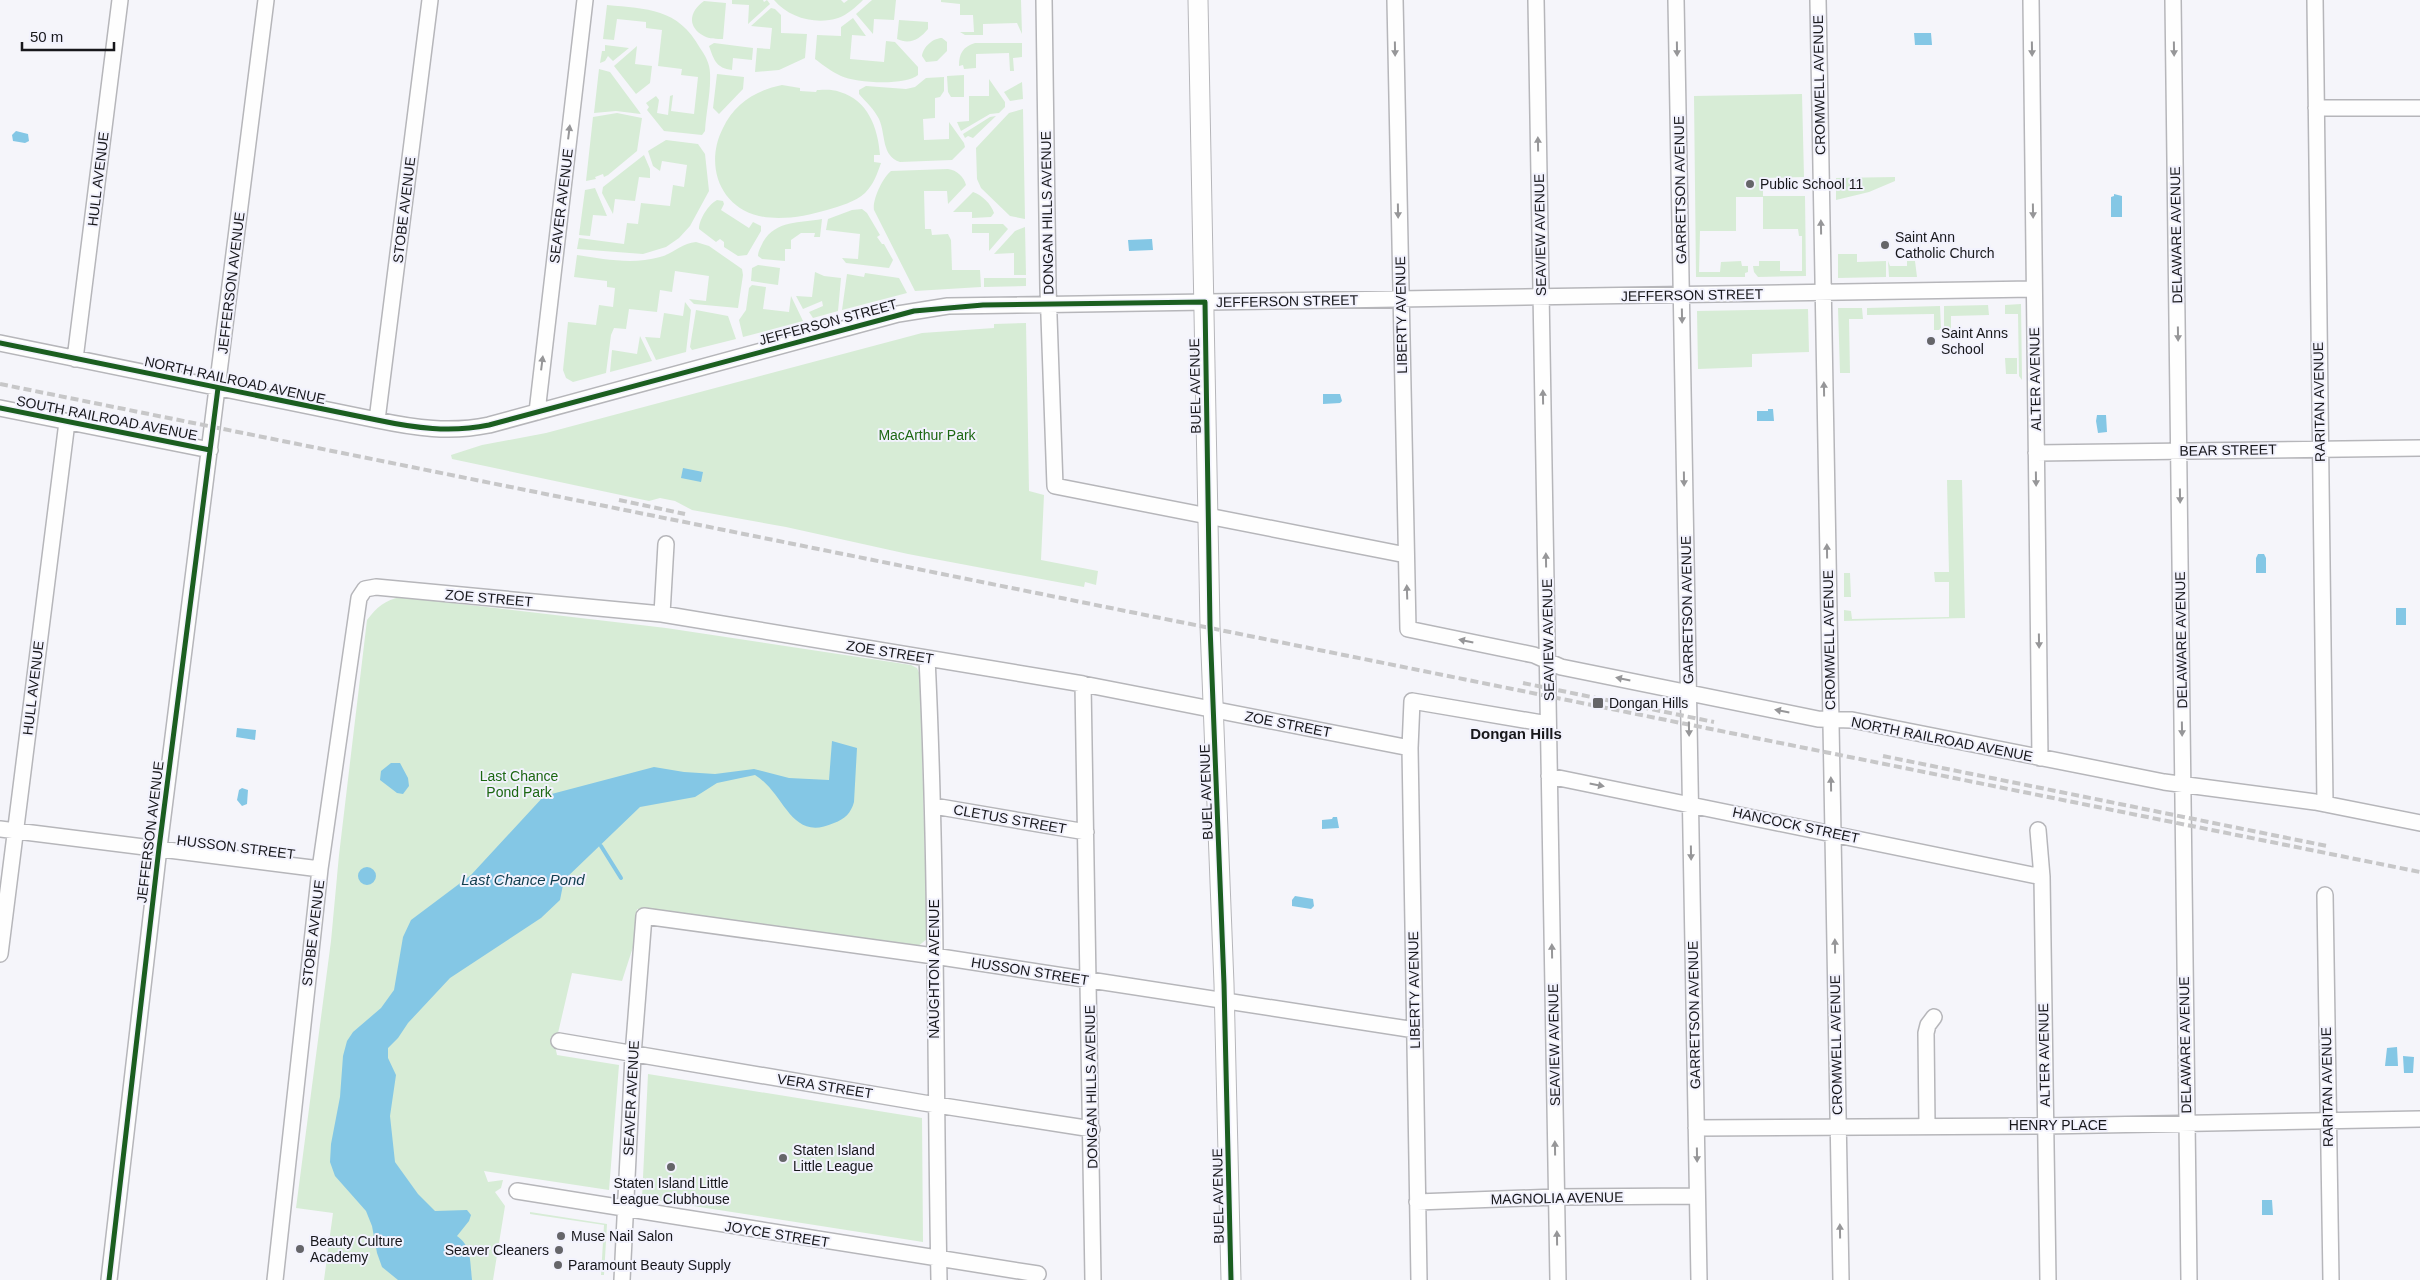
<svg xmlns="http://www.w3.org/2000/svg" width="2420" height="1280" font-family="Helvetica,sans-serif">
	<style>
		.green { fill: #d7ecd6 }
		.water { fill: #84c7e5 }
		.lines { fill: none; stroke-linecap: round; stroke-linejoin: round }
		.stream { stroke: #84c7e5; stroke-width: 4 }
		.minor-casing { stroke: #b6b6ba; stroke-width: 18 }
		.tertiary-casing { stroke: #b6b6ba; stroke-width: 21 }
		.minor { stroke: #fefefe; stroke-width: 15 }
		.tertiary { stroke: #fefefe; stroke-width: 19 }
		.rail { stroke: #c7c7c8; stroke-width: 4; stroke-dasharray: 8 4; stroke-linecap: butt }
		.cycleway-casing { stroke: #f2f2fd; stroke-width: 8 }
		.cycleway { stroke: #1b5e20; stroke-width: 5 }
		.oneway { fill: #969698 }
		.poi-dot { fill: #656569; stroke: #f2f2fd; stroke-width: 2 }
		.labels { text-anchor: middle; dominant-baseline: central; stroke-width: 4; stroke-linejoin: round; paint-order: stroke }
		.street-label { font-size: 14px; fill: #17171b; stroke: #f2f2fd }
		.poi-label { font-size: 14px; fill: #17171b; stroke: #f2f2fd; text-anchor: start }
		.park-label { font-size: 14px; fill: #1c6712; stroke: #f2f2fd }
		.neighbourhood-label { font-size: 15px; font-weight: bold; fill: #17171b; stroke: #f2f2fd }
		.water-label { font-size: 15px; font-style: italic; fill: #103c4d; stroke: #f2f2fd }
	</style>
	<rect width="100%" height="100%" fill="#f5f5fa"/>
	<!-- green -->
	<path class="green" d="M732 0H763L764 2 767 0 770 4 748 24 749 5 732 4Z
		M774 0H841L844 3 848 0H863C856 7 847 15 838 18 816 25 789 18 774 0Z
		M872 0H896L894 20 874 19 873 34 856 14Z
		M941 0H1021L1022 34 1017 23 983 24V35H965L960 32H974L973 15H960V4L941 2Z
		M704 1 726 3 723 39C717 39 709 39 704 36 686 26 690 11 704 1Z
		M607 5C647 9 678 8 700 48 705 55 710 64 710 73 711 92 706 112 705 131L702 135 664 131 647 110 649 107 646 103 656 96 659 100 657 113 668 115 670 96 673 95 671 111 694 114 698 77 681 75 682 69 658 66 662 30 646 28V22L617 19 614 40 603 39Z
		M771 8 775 9 781 15V33L807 34 805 58 779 70 755 72 757 48 770 49 772 28 751 26Z
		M853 18 866 36 852 35 850 59 884 62 886 41 895 42 918 67V75C906 86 855 83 841 76 832 72 823 65 815 59L817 35 841 36V27Z
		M899 20 928 22V29C920 39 910 45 897 39Z
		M942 38 947 42V51L937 61 926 62 922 56C923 47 933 38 942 38Z
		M714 43 753 48 752 60 733 58 732 70C716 68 714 60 709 46Z
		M975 43H1022V57L1013 58 1014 71H1010L1009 53 976 54V68L964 69 963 65 959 66C959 53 963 47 975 43Z
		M605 45 629 48 613 61 608 56 605 61 600 63 602 51H605Z
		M637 46 635 64 652 66 650 83 636 94 614 66Z
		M599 69 610 72 641 114 616 111 594 113Z
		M717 74 744 77 743 89 719 114 713 108Z
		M964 75V97H951L948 92 947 76Z
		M944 77V91L940 97 935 98V118L923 119 924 140 949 139V122L964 143 965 147 952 160 900 162C881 156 886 134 879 119 874 109 866 102 859 94V90L866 86 906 89 915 87 926 78Z
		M989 79 1005 102V107L999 113 990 114 961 131 957 122 969 121V96H989Z
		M1022 82 1023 99 1010 101 1004 92Z
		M782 85 800 88V91L816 92 817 90C826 90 831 89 840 92 868 100 878 128 880 155H874V162L881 163C877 174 874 184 865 193 855 202 840 206 827 210 806 216 781 221 759 216 718 206 705 163 723 128 734 104 756 90 782 85Z
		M1802 94 1804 177 1763 178V196H1805L1806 276 1758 277 1754 272 1753 266H1759V261H1780V271H1802V236H1799L1798 229H1763V197H1736V231H1700L1699 272H1720L1721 262 1741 261 1742 266H1748V272L1745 273V277H1696L1694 96Z
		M1023 109 1025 219 1010 216 981 188 977 179 976 148 1009 113Z
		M617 113 642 118 637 151 608 175 604 177 603 174 595 177 596 179 586 181 593 117Z
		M996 116 973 138 968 136 965 138 963 134 990 117Z
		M666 140 698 144 705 154 709 191 690 226 679 238 666 247 643 254 577 249 579 238 624 244 627 223 638 224 641 203 670 206 673 185 684 187 687 165 662 161 660 171 653 166 648 151Z
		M644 155 650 169V178L639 177 635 201 615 199 613 214 602 193 603 187Z
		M948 169C957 170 964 177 966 185L948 204 947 191H924L925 229H931L932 235 948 234 951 240 952 270H980L981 287 915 291 874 210C872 200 883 177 891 171Z
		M1895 177V181L1869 192 1836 200V178Z
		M595 188 607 216 593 215 590 236 579 235 585 190Z
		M973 192C981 194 992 205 994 213L991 217 972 218V212H953Z
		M717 200 723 201 724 204 721 210 749 228 753 222 761 226V231L747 255 738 256 724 247V242L720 239 716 242 699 229C699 219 709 204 717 200Z
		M862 209 867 213 880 235 877 237 882 244H884L893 260 889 268 846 263 842 258 858 259 860 234 826 230 828 219 852 210Z
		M822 219 820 237H814L815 233H801L791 240V249H785V261L762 259 758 256C758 251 761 247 763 242 776 220 800 223 822 219Z
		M972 224H1003L1008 229 989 251V233H972Z
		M1025 227 1026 275H1014V253L994 254 1015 231Z
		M696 242 709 246 742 269 743 275 738 308 694 304 689 299 706 301 709 276 675 271 672 292 660 290 657 312 629 309 626 329 614 328 611 335 606 373 573 382 566 378 563 370 568 322 596 325 599 305 613 307 615 288 607 287V281L574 277 577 255C604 259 632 265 660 257 673 254 682 243 696 242Z
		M1838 254H1857V262L1886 261V277L1838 278Z
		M1888 261 1890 266H1907V261H1915L1917 277H1889Z
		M758 265 780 268 778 285 751 281 752 268Z
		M815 272 824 276 841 278 838 311 813 318 809 312 823 306 822 301 803 309 796 296 812 297Z
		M865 273 899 278 907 293 842 310 847 274 864 277Z
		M984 278H1026V286L984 287Z
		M752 285 766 287 763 309 789 312 791 296 803 321 743 337 739 320 746 310 749 288Z
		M685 302 691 310 686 352 656 360 645 337 660 338 664 313 683 316Z
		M2021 304 2022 380 2019 376 2018 314H2005V305Z
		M1988 305 1989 315 1951 316V330H1946L1944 328V306Z
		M1940 306 1941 328 1939 330H1934V314L1867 315V308Z
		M1838 308H1862L1863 319H1849L1850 373H1840Z
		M1808 309 1809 352 1752 354V367L1698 369 1697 311Z
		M696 310 728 316 736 339 692 350 690 347Z
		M1026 323 1029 491 1044 495 1041 560 1098 571 1096 585 1085 582 1084 587 908 554 786 527 692 510 675 501 660 498 649 501 452 459 451 455 482 445 546 433 922 333 994 328V324Z
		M640 336 652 361 610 372 612 350 637 354Z
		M2005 358H2017V374H2006Z
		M1947 480H1962L1965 618 1844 621V610L1851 611 1852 619 1949 617V582H1935L1934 572H1949Z
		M1844 573H1850L1851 597H1844Z
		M401 597 666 628 911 665 917 668 920 675 927 939 917 947 637 909 634 944 622 981 572 973 555 1046 557 1055 619 1065 609 1190 484 1171 488 1182 503 1180 501 1188 495 1192 505 1206 493 1280H324L333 1213 296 1208 331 941 339 855 367 620C377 607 385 600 401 597Z
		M648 1074 922 1118 923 1242 642 1198Z
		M530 1212 607 1224 604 1275H601L604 1225 530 1214Z"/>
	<!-- water -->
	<path class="water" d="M1914 33H1931L1932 45H1915Z
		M16 131 28 134 29 141 25 143 13 141 12 135Z
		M2114 194 2122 196V217H2111V197L2114 196Z
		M1152 239 1153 250 1129 251 1128 240Z
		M1323 394H1340L1342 401 1340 403 1323 404Z
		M1768 409H1773L1774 421H1757V411H1768Z
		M2097 415H2106L2107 432 2098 433 2096 421Z
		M683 468 703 472 701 482 681 478Z
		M2258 554H2264L2266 558V573H2256V558Z
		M2396 608H2406V625H2396Z
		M237 728 256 730 255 740 236 737Z
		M832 741 857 748 854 802C851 813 845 819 834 823 790 843 786 794 755 775L717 783 695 797 640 807 564 880 560 900 541 918 450 978 408 1023 398 1038 388 1048V1058L396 1075 390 1116 395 1162 418 1194 435 1211 467 1210 471 1215 469 1221 457 1236C472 1246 470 1263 472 1280H398L382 1267 377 1253 372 1226 366 1211 335 1176 330 1162 331 1144 340 1097 343 1056 347 1041 353 1032 381 1008 394 990 403 937 411 920 471 875 544 796 654 767 684 772 715 774 754 769 789 778 829 780Z
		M391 763H400L408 778 409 786 403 794 397 793 380 780 381 771Z
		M242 788 248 790 247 804 242 806 237 800 239 790Z
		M1333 817H1337L1339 828 1322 829V820L1332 819Z
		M358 876a9 9 0 1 1 18 0a9 9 0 1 1-18 0Z
		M1295 896 1313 899 1314 906 1311 909 1292 906V900Z
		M2397 1047 2398 1066H2385L2387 1048Z
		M2403 1056 2414 1057 2413 1073H2404Z
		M2262 1200H2272L2273 1215H2262Z"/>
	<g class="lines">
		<!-- stream -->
		<path class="stream" d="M601 846 621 878"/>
		<!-- minor casing -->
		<g class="minor-casing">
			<path id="minor" d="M1044 0 1048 288 1055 486 1406 555
				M1395 0 1408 629 1534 655 1561 667 1818 719 1852 720 2164 782 2315 802 2420 823
				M1536 0 1558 1280
				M1676 0 1699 1280
				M1818 0 1841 1280
				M2031 0 2040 758
				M2173 0 2189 1280
				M2315 0 2325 804
				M2316 108H2420
				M0 343 377 420C415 428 450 433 489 425L898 314 948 306 2034 289
				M75 359 120 0
				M0 408 210 450
				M537 412 585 0
				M377 420 430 0
				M2036 453 2420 448
				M662 614 666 544
				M927 658C937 865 935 1073 939 1280
				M1083 684 1093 1280
				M1549 776 2042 877
				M934 806 1086 832
				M0 829 320 869
				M2038 830 2042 877 2048 1280
				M2325 895 2331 1280
				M0 954 67 422
				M559 1041 924 1103 1092 1129
				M1927 1125 1926 1033 1928 1025 1934 1017
				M1696 1128 2045 1126 2420 1119
				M517 1191 1038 1274
				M1417 1202 1556 1197 1697 1196
				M109 1280 159 848 266 0
				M275 1280 320 869 359 598 365 589 376 587 662 614 1083 684 1410 748
				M622 1280 633 1055 644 916 934 956 1415 1030
				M1419 1280 1410 748 1412 701 1548 724"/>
		</g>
		<!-- tertiary casing -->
		<g class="tertiary-casing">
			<path id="tertiary" d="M1198 0 1210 626 1224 984 1231 1280"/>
		</g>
		<!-- minor -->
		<use href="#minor" class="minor"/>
		<!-- tertiary -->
		<use href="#tertiary" class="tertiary"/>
		<!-- rail -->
		<path class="rail" d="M0 384 2420 872
			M619 500 685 514
			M1523 683 1714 722
			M1883 756 2327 846"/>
		<!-- cycleway casing -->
		<g class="cycleway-casing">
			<path id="cycleway" d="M0 343 377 420C415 428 450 433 489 425L914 311 983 305 1205 302 1210 626 1224 984 1231 1280
				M0 408 210 450
				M109 1280 159 848 218 388"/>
		</g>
		<!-- cycleway -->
		<use href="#cycleway" class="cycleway"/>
	</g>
	<!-- one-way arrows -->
	<defs><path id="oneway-solid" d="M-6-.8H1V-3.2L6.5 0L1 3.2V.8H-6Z" transform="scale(1.25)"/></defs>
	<g class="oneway">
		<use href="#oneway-solid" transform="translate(1395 49) rotate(89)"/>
		<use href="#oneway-solid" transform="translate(1677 49) rotate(89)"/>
		<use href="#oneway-solid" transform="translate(2032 49) rotate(89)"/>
		<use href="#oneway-solid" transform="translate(2174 49) rotate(89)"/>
		<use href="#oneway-solid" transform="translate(569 132) rotate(-83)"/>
		<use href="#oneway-solid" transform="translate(1538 144) rotate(-91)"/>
		<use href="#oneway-solid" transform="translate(1398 211) rotate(89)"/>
		<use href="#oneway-solid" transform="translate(2033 211) rotate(89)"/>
		<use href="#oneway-solid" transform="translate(1821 227) rotate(-91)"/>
		<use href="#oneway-solid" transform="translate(1682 316) rotate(89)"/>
		<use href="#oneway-solid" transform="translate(2178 334) rotate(89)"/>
		<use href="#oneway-solid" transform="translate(542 363) rotate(-83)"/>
		<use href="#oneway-solid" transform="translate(1824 389) rotate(-91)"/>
		<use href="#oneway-solid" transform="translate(1543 397) rotate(-91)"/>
		<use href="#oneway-solid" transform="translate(1684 479) rotate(89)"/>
		<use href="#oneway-solid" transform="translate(2036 479) rotate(89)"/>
		<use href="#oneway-solid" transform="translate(2180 496) rotate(89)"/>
		<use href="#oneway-solid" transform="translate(1827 551) rotate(-91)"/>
		<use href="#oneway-solid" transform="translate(1546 560) rotate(-91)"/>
		<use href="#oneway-solid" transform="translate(1407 592) rotate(-92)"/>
		<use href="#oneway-solid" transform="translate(1466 641) rotate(-168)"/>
		<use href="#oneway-solid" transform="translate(2039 641) rotate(89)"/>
		<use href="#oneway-solid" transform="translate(1623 679) rotate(-168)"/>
		<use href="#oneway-solid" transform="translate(1782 711) rotate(-169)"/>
		<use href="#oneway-solid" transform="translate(1689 729) rotate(89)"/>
		<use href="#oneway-solid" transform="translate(2182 729) rotate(89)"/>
		<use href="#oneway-solid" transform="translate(1831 784) rotate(-91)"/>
		<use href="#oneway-solid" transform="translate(1597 785) rotate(11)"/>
		<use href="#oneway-solid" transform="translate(1691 853) rotate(89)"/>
		<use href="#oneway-solid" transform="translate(1835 946) rotate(-91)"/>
		<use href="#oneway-solid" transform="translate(1552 951) rotate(-91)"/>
		<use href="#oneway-solid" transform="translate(1555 1148) rotate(-91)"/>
		<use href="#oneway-solid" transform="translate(1697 1155) rotate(89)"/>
		<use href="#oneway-solid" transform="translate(1840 1231) rotate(-91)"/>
		<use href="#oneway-solid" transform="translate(1557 1238) rotate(-91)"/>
	</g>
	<!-- markers -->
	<g class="poi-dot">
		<circle cx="1750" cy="184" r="5"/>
		<circle cx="1885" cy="245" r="5"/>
		<circle cx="1931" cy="341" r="5"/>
		<rect x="1592" y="697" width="12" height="12" rx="2.5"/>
		<circle cx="783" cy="1158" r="5"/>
		<circle cx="671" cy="1167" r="5"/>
		<circle cx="561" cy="1236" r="5"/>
		<circle cx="300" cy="1249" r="5"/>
		<circle cx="559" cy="1250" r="5"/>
		<circle cx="558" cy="1265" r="5"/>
	</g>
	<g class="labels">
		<!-- street labels -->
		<g class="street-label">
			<text transform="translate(1819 85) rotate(-91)">CROMWELL AVENUE</text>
			<text transform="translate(98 179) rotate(-83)">HULL AVENUE</text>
			<text transform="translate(1680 190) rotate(-91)">GARRETSON AVENUE</text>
			<text transform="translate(561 206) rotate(-83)">SEAVER AVENUE</text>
			<text transform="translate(404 210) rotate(-83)">STOBE AVENUE</text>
			<text transform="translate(1047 213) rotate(-91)">DONGAN HILLS AVENUE</text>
			<text transform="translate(1540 235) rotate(-91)">SEAVIEW AVENUE</text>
			<text transform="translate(2176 235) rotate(-91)">DELAWARE AVENUE</text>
			<text transform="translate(231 283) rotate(-83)">JEFFERSON AVENUE</text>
			<text transform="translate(1692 295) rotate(-1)">JEFFERSON STREET</text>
			<text transform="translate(1287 301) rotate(-1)">JEFFERSON STREET</text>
			<text transform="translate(1401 315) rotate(-91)">LIBERTY AVENUE</text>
			<text transform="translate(828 322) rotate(-15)">JEFFERSON STREET</text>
			<text transform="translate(2035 379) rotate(-91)">ALTER AVENUE</text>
			<text transform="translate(235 380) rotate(12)">NORTH RAILROAD AVENUE</text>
			<text transform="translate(1195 386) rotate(-91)">BUEL AVENUE</text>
			<text transform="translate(2319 402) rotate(-91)">RARITAN AVENUE</text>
			<text transform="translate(107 418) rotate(11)">SOUTH RAILROAD AVENUE</text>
			<text transform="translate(2228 450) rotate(-1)">BEAR STREET</text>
			<text transform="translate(489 598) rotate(5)">ZOE STREET</text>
			<text transform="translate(1687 610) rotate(-91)">GARRETSON AVENUE</text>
			<text transform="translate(1548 640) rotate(-91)">SEAVIEW AVENUE</text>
			<text transform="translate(1829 640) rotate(-91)">CROMWELL AVENUE</text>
			<text transform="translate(2181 640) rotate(-91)">DELAWARE AVENUE</text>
			<text transform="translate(890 652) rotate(9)">ZOE STREET</text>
			<text transform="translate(33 688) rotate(-83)">HULL AVENUE</text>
			<text transform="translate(1288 724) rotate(11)">ZOE STREET</text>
			<text transform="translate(1942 739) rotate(11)">NORTH RAILROAD AVENUE</text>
			<text transform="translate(1206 792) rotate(-92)">BUEL AVENUE</text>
			<text transform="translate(1010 819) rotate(10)">CLETUS STREET</text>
			<text transform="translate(1796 825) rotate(12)">HANCOCK STREET</text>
			<text transform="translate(150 832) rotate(-83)">JEFFERSON AVENUE</text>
			<text transform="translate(236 847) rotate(7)">HUSSON STREET</text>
			<text transform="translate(313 933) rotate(-83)">STOBE AVENUE</text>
			<text transform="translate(934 969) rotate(-90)">NAUGHTON AVENUE</text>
			<text transform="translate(1030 971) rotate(9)">HUSSON STREET</text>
			<text transform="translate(1414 990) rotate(-91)">LIBERTY AVENUE</text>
			<text transform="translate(1694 1015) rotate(-91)">GARRETSON AVENUE</text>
			<text transform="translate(1554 1045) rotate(-91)">SEAVIEW AVENUE</text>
			<text transform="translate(1836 1045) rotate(-91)">CROMWELL AVENUE</text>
			<text transform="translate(2185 1045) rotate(-91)">DELAWARE AVENUE</text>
			<text transform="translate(2044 1055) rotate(-91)">ALTER AVENUE</text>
			<text transform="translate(825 1086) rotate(9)">VERA STREET</text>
			<text transform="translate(1091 1087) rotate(-91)">DONGAN HILLS AVENUE</text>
			<text transform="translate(2327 1087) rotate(-91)">RARITAN AVENUE</text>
			<text transform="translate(631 1098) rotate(-87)">SEAVER AVENUE</text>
			<text x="2058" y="1125">HENRY PLACE</text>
			<text transform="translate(1218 1196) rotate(-91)">BUEL AVENUE</text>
			<text transform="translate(1557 1198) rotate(-1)">MAGNOLIA AVENUE</text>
			<text transform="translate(777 1234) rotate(9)">JOYCE STREET</text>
		</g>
		<!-- poi labels -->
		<g class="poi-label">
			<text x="1760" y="184">Public School 11</text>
			<text x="1895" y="237">Saint Ann<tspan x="1895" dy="16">Catholic Church</tspan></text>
			<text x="1941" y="333">Saint Anns<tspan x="1941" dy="16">School</tspan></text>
			<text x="1609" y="703">Dongan Hills</text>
			<text x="793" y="1150">Staten Island<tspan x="793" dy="16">Little League</tspan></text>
			<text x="671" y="1183" text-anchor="middle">Staten Island Little<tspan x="671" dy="16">League Clubhouse</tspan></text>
			<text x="571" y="1236">Muse Nail Salon</text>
			<text x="310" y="1241">Beauty Culture<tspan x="310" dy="16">Academy</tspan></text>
			<text x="549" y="1250" text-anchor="end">Seaver Cleaners</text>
			<text x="568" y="1265">Paramount Beauty Supply</text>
		</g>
		<!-- park labels -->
		<g class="park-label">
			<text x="927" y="435">MacArthur Park</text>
			<text x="519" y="776">Last Chance<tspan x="519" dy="16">Pond Park</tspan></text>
		</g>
		<!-- neighbourhood labels -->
		<g class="neighbourhood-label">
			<text x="1516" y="733">Dongan Hills</text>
		</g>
		<!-- water labels -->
		<g class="water-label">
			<text x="523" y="879">Last Chance Pond</text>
		</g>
	</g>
	<!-- scale -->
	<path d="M22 42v8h92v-8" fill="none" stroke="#17171b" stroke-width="2.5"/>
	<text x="30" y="42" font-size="15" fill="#17171b" stroke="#f2f2fd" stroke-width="4" paint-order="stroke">50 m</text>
</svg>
